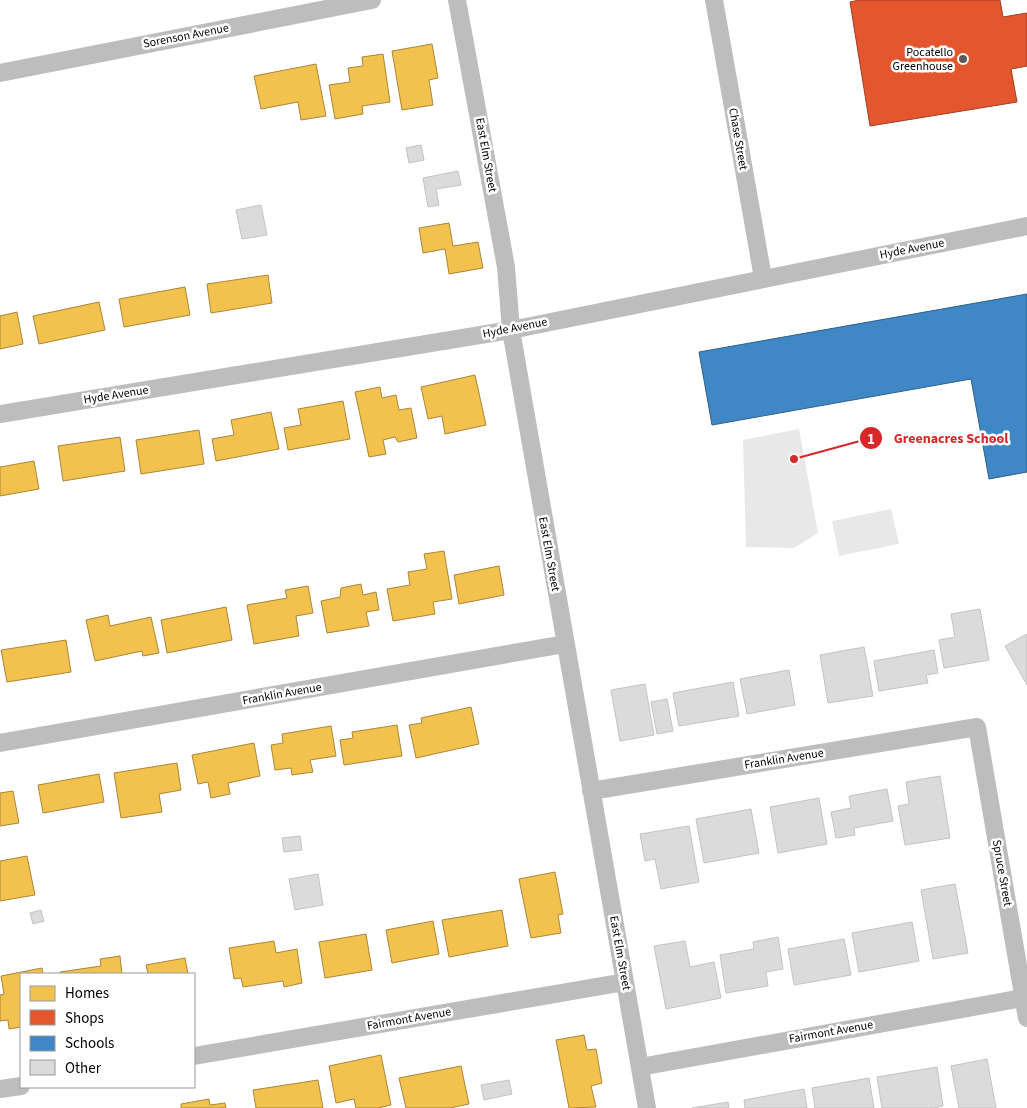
<svg xmlns="http://www.w3.org/2000/svg" width="1027" height="1108" font-family="'Source Sans 3',sans-serif">
	<style>
		.green { fill: #e8e8e8 }
		.homes { fill: #f2c14e; stroke: #a98737 }
		.shops { fill: #e4572e; stroke: #a03d20 }
		.schools { fill: #3f88c5; stroke: #2c5f8a }
		.building { fill: #dbdbdb; stroke: #c3c3c3 }
		.lines { fill: none; stroke-linecap: round; stroke-linejoin: round }
		.minor { stroke: #bdbdbd; stroke-width: 18 }
		.poi-dot { fill: #595959; stroke: #fff; stroke-width: 2 }
		.labels { text-anchor: middle; dominant-baseline: central; stroke-width: 5; stroke-linejoin: round; paint-order: stroke }
		.street-label { font-size: 12px; fill: #000; stroke: #fff }
		.poi-label { font-size: 12px; fill: #000; stroke: #fff; text-anchor: end }
		.leader { fill: none; stroke: #d62828; stroke-width: 2 }
		.callout-dot { fill: #d62828; stroke: #fff; stroke-width: 2 }
		.mark-label { font-size: 15px; text-anchor: middle; font-weight: bold; fill: #fff }
		.callout-label { font-size: 14px; text-anchor: middle; font-weight: bold; fill: #d62828; stroke: #fff; stroke-width: 5; stroke-linejoin: round; paint-order: stroke }
	</style>
	<rect width="100%" height="100%" fill="#fff"/>
	<!-- green -->
	<path class="green" d="M799 429 818 533 794 548 746 547 743 440Z
		M891 509 899 544 839 556 832 521Z"/>
	<!-- homes -->
	<path class="homes" d="M432 44 438 78 429 80 433 105 402 110 392 51Z
		M383 54 390 102 362 106 363 114 335 119 329 85 350 82 348 68 363 66 362 57Z
		M316 64 326 116 301 120 298 102 261 109 254 76Z
		M449 223 453 246 478 242 483 268 449 274 445 249 423 253 419 228Z
		M268 275 272 303 211 313 207 284Z
		M185 287 190 315 124 327 119 299Z
		M99 302 105 330 39 344 33 316Z
		M17 312 23 344 0 349V316Z
		M475 375 486 425 445 434 442 416 428 419 421 387Z
		M380 387 382 398 396 395 399 410 411 408 417 438 398 442 395 437 383 440 386 454 369 457 355 392Z
		M343 401 350 439 288 450 284 428 301 425 298 409Z
		M271 412 279 449 216 461 212 439 234 435 231 420Z
		M199 430 204 464 141 474 136 440Z
		M120 437 125 471 63 481 58 446Z
		M34 461 39 489 0 496V467Z
		M444 551 452 599 433 602 435 614 393 621 387 589 410 585 408 572 427 569 424 554Z
		M499 566 504 595 459 604 454 575Z
		M361 584 363 595 376 592 379 610 366 612 369 626 327 633 321 601 340 597 341 588Z
		M308 586 313 613 296 616 299 636 254 644 247 605 287 598 285 590Z
		M226 607 232 640 167 653 161 620Z
		M108 615 110 626 151 617 159 653 143 656 142 651 95 661 86 620Z
		M66 640 71 672 7 682 1 650Z
		M471 707 479 744 416 758 409 725 422 723 421 718Z
		M397 725 402 756 344 765 340 740 353 738 352 732Z
		M331 726 336 756 310 760 313 772 292 775 291 768 275 770 271 745 283 743 282 734Z
		M254 743 260 776 228 783 230 794 211 798 208 782 198 784 192 755Z
		M177 763 181 790 159 794 162 812 121 818 114 773Z
		M99 774 104 802 43 813 38 785Z
		M13 791 19 823 0 826V793Z
		M27 856 35 895 0 901V861Z
		M555 872 563 914 558 915 561 933 531 938 519 879Z
		M502 910 508 946 449 957 442 920Z
		M433 921 439 954 392 963 386 930Z
		M366 934 372 970 325 978 319 942Z
		M274 941 276 953 297 949 302 983 284 987 283 981 243 987 241 978 234 979 229 948Z
		M120 956 122 974H61L60 972 101 966 100 959Z
		M185 958 188 974H148L146 965Z
		M42 968 43 974H21V1027L9 1029 8 1020 0 1021V995L4 994 1 976Z
		M584 1035 587 1050 596 1049 602 1083 591 1086 596 1107 569 1108 556 1040Z
		M381 1055 391 1105 378 1108H356L354 1099 336 1103 329 1066Z
		M461 1066 469 1104 450 1108H406L399 1078Z
		M318 1080 323 1108H256L253 1090Z
		M209 1099 210 1105 225 1103 226 1108H181V1104Z"/>
	<!-- shops -->
	<path class="shops" d="M859 0H1000L1003 17 1027 13V66L1011 69 1017 102 870 126 850 2Z"/>
	<!-- schools -->
	<path class="schools" d="M1027 294V472L989 479 971 379 712 425 699 352Z"/>
	<!-- building -->
	<path class="building" d="M421 145 424 160 409 163 406 148Z
		M458 171 461 185 436 189 439 205 428 207 423 178Z
		M261 205 267 235 242 239 236 210Z
		M980 609 989 660 944 668 939 640 955 637 951 614Z
		M1027 634V685L1005 646Z
		M864 647 873 696 828 703 820 655Z
		M934 650 938 673 926 675 928 683 879 691 874 661Z
		M789 670 795 705 747 714 740 679Z
		M733 682 739 716 679 726 673 693Z
		M645 684 654 735 620 741 611 690Z
		M667 699 673 731 657 734 651 702Z
		M940 776 950 838 905 845 898 806 909 804 906 782Z
		M887 789 893 821 854 828 855 835 836 838 831 812 851 808 849 796Z
		M819 798 827 844 778 853 770 807Z
		M751 809 759 853 704 863 696 819Z
		M689 826 699 882 661 889 655 859 645 861 640 834Z
		M300 836 302 850 284 852 282 838Z
		M318 874 323 905 295 910 289 879Z
		M955 884 968 953 933 959 921 890Z
		M41 910 44 921 33 924 30 913Z
		M912 922 919 961 859 972 852 933Z
		M778 937 783 969 766 972 768 986 726 993 720 955 754 949 753 942Z
		M844 939 851 975 794 985 788 949Z
		M685 941 690 967 714 962 721 998 666 1009 654 946Z
		M987 1059 996 1108H959L951 1066Z
		M937 1067 943 1106 933 1108H882L877 1077Z
		M869 1078 874 1108H815L812 1088Z
		M509 1080 512 1094 484 1100 481 1085Z
		M804 1089 807 1108H745L744 1100Z
		M728 1102 729 1108H692Z"/>
	<g class="lines">
		<!-- minor -->
		<path class="minor" d="M457 0 506 267 511 330 647 1108
			M714 0 763 278
			M0 73 372 0
			M0 414 511 330 1027 226
			M0 743 565 644
			M591 791 977 727 1027 1018
			M194 1056 625 982
			M640 1067 1023 998
			M0 1089 21 1086"/>
	</g>
	<!-- markers -->
	<circle class="poi-dot" cx="963" cy="59" r="5"/>
	<g class="labels">
		<!-- street labels -->
		<g class="street-label">
			<text transform="translate(186 36) rotate(-11)">Sorenson Avenue</text>
			<text transform="translate(738 139) rotate(80)">Chase Street</text>
			<text transform="translate(486 155) rotate(80)">East Elm Street</text>
			<text transform="translate(912 249) rotate(-11)">Hyde Avenue</text>
			<text transform="translate(515 328) rotate(-11)">Hyde Avenue</text>
			<text transform="translate(116 395) rotate(-9)">Hyde Avenue</text>
			<text transform="translate(549 554) rotate(80)">East Elm Street</text>
			<text transform="translate(282 694) rotate(-10)">Franklin Avenue</text>
			<text transform="translate(784 759) rotate(-9)">Franklin Avenue</text>
			<text transform="translate(1002 873) rotate(80)">Spruce Street</text>
			<text transform="translate(620 953) rotate(80)">East Elm Street</text>
			<text transform="translate(409 1019) rotate(-10)">Fairmont Avenue</text>
			<text transform="translate(831 1032) rotate(-10)">Fairmont Avenue</text>
		</g>
		<!-- poi labels -->
		<g class="poi-label">
			<text x="953" y="52">Pocatello<tspan x="953" dy="14">Greenhouse</tspan></text>
		</g>
	</g>
	<!-- callouts -->
	<path class="leader" d="M794 459L871 438"/>
	<g class="callout-dot">
		<circle cx="794" cy="459" r="5"/>
		<circle cx="871" cy="438" r="12"/>
	</g>
	<g class="mark-label">
		<text x="871" y="444">1</text>
	</g>
	<g class="callout-label">
		<text x="951" y="443">Greenacres School</text>
	</g>
	<!-- legend -->
	<rect x="20" y="973" width="175" height="115" fill="#ffffff" stroke="#999999"/>
	<rect x="30" y="986" width="25" height="15" fill="#f2c14e" stroke="#999999"/>
	<text x="65" y="998" font-size="15" fill="#000000">Homes</text>
	<rect x="30" y="1010" width="25" height="15" fill="#e4572e" stroke="#999999"/>
	<text x="65" y="1023" font-size="15" fill="#000000">Shops</text>
	<rect x="30" y="1036" width="25" height="15" fill="#3f88c5" stroke="#999999"/>
	<text x="65" y="1048" font-size="15" fill="#000000">Schools</text>
	<rect x="30" y="1060" width="25" height="15" fill="#dbdbdb" stroke="#999999"/>
	<text x="65" y="1073" font-size="15" fill="#000000">Other</text>
</svg>
